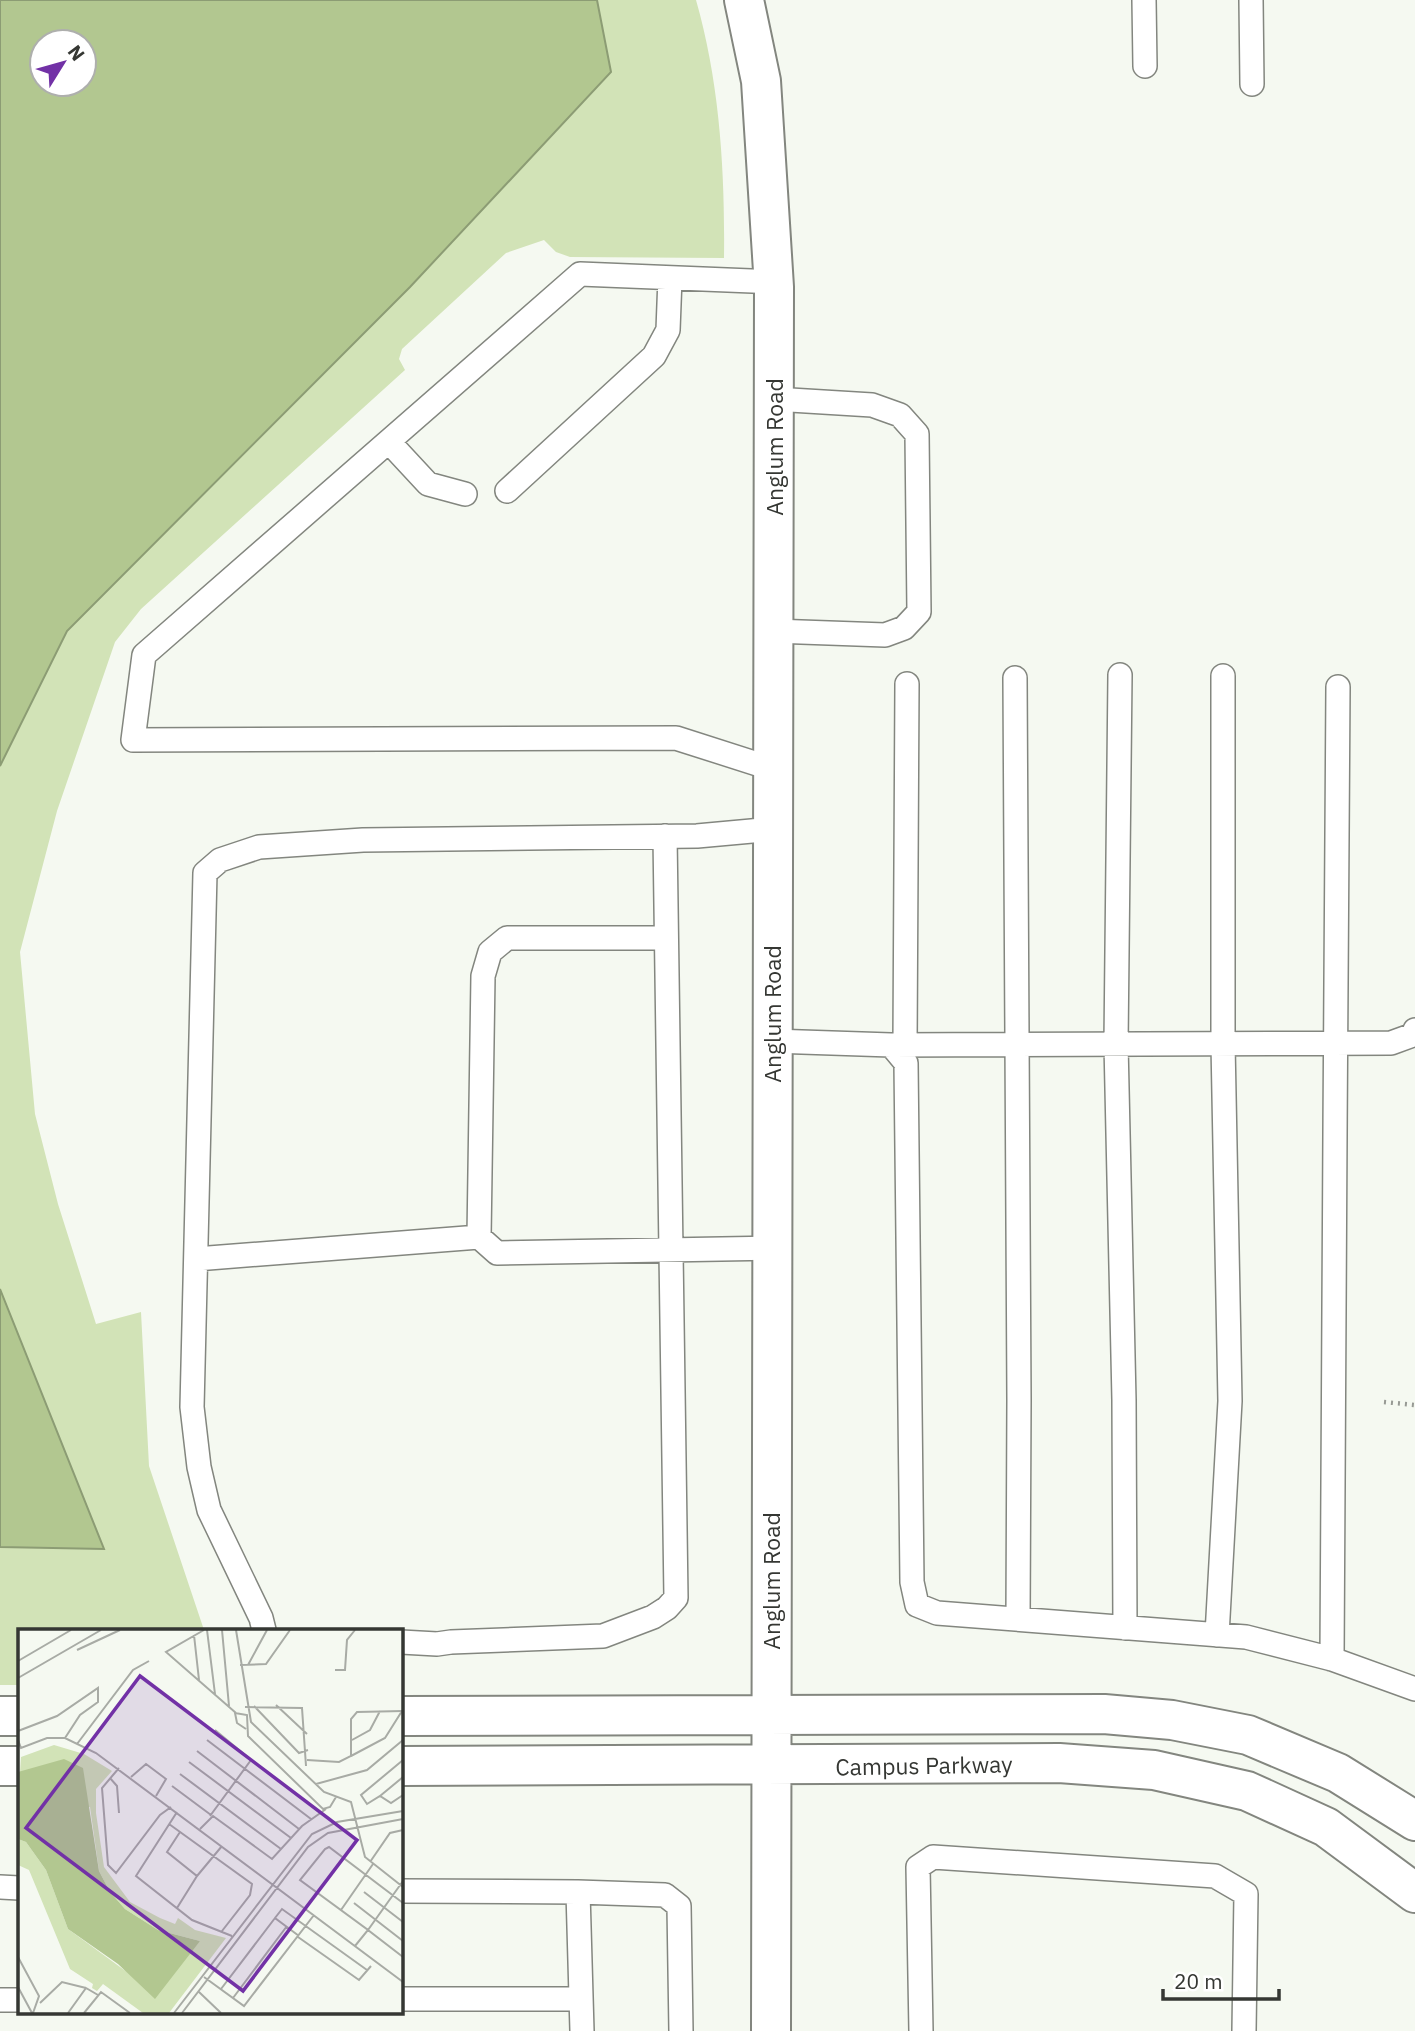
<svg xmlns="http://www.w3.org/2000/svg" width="1415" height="2031" font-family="'IBM Plex Sans',sans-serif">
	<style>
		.green { fill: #d2e3b7 }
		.water { fill: #b2c790; stroke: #8c9c74; stroke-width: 2; fill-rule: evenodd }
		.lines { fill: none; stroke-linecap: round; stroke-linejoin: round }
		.service-casing { stroke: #83867f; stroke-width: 26 }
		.minor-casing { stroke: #83867f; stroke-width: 42 }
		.path { stroke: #979a94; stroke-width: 4.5; stroke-dasharray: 2 5; stroke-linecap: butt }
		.service { stroke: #fff; stroke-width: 23 }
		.minor { stroke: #fff; stroke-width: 38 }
		.labels { text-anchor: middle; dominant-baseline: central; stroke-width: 5; stroke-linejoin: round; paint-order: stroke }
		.street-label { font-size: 23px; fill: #353733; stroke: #fff }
		.inset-road { fill: none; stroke: #a8aba5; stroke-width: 2 }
		.view { fill: #7231a6; fill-opacity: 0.15; stroke: #7231a6; stroke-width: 3.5 }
		.inset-edge { fill: none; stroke: #353733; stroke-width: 3.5 }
	</style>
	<rect width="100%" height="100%" fill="#f5f9f1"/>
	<!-- green -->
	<path class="green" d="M597 0H696C720 84 725 172 724 258L570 257 556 252 544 240 506 253 402 349 399 359 405 370 141 609 115 642 57 811 20 952 35 1114 58 1204 96 1324 141 1312 149 1466 204 1630H19V1685H0V1547L104 1548 0 1289V766L67 631 410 287 611 72Z"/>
	<!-- water -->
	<path class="water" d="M0 0H597L611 72 410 287 67 631 0 766ZM42 42H84V84H42Z
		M0 1289 104 1549 0 1547Z"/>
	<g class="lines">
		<!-- service casing -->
		<g class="service-casing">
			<path id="service" d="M1144 0 1145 66
				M1251 0 1252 84
				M389 442 428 484 465 494
				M507 491 654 356 668 330 670 278
				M773 631 885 635 904 628 919 612 917 434 900 415 872 405 774 399
				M1120 675 1116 1044 1124 1400 1125 1628
				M1015 678 1019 1400 1018 1619
				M773 769 676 738 133 740 144 655 580 274 774 282
				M666 938H507L490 952 483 976 479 1237 497 1253 771 1248
				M772 1041 891 1045 906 1063 912 1582 917 1605 937 1613 1246 1637 1332 1659 1415 1689
				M891 1045 1391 1043 1413 1035 1415 1030
				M905 1045 907 684
				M196 1259 479 1237
				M264 1630 261 1618 209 1510 199 1467 192 1407 205 873 220 860 259 847 363 840 697 836 773 829
				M1217 1635 1230 1401 1223 1044V676
				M401 1642 437 1644 451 1642 603 1636 653 1617 667 1608 676 1598 665 836
				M1332 1659C1332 1335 1337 1011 1338 687
				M0 1887 19 1888
				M401 1891 578 1892
				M401 1999H581
				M0 2000H19
				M582 2031 578 1892 665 1895 679 1906 681 2031
				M921 2031 918 1867 933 1857 1215 1876 1246 1894 1244 2031"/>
		</g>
		<!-- minor casing -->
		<g class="minor-casing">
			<path id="minor" d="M744 0 761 81 774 287 771 2031
				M0 1716H19
				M401 1716 1104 1714 1172 1720 1248 1735 1338 1773 1415 1821
				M0 1766H19
				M401 1766 1059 1763 1154 1770 1247 1791 1326 1827 1415 1893"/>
		</g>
		<!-- path -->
		<path class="path" d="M1384 1402 1415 1405"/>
		<!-- service -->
		<use href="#service" class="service"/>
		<!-- minor -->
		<use href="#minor" class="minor"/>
	</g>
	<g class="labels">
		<!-- street labels -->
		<g class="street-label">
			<text transform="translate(774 447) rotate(-90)">Anglum Road</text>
			<text transform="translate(772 1014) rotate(-90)">Anglum Road</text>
			<text transform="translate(771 1581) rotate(-90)">Anglum Road</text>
			<text transform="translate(924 1765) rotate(-1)">Campus Parkway</text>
		</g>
	</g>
	<!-- overview -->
	<g transform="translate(18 1629)">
		<rect width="385" height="385" fill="#f5f9f1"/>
		<path d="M36 116 66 125 94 142 78 160V184L86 238 112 273 142 289 157 295 160 289 177 301 208 309 151 384H125L85 355 79 362 74 359 75 355 52 340 11 241 0 236V210L8 213 28 241 50 300 113 346 182 312 140 301 107 280 92 263 81 242 72 178 0 174 3 128Z" fill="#d2e3b7"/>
		<path d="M46 130 65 139 81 242 92 263 107 280 140 301 182 312 137 370 100 335 50 300 28 241 8 213 0 210V143Z" fill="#b2c790"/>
		<path class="inset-road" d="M186 1 148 23 218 84M189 1 197 65M204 1 211 77M218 1 233 93 306 163 333 173 347 228 385 258M176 6 181 51M59 21 102 1M0 32 53 1M222 36 248 35 272 1M230 36 249 1M317 41H327L329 11 337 1M0 49 83 1M258 76 289 105M236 77 281 124 290 121M227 78 284 79 288 137M228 100 219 94 217 84 229 86 230 107 305 180 312 178 318 168M0 102 39 87 80 59V73L62 86 47 109M0 111 3 119 29 109H47L78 124 385 353M189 111 293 190M334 111 352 101 362 82M59 115 115 41 131 32M179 122 281 200M333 127 367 109 384 82M289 131 321 133 333 127V90L339 83 385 82M385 131 343 166 349 175 362 167 373 174 385 166M171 133 273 209M101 139 84 159 90 236 98 244 142 186 153 178M162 145 263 220M113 148 128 135 148 150 138 167M92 149 99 157 101 184M298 155 349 141 385 111M154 157 193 186M362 167 385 148M159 183 118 247 174 291 214 307M192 187 233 131 197 101M151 195 234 255 232 266 204 302M182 200 195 187 254 230 284 197 308 180M162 203 149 223 179 247 204 217M352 233 372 204 385 201M385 252 350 301 385 328M346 263 385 293M336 274 385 312M159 279 179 247M323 281 355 235M281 307 257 289 264 280 349 341M280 308 341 351 353 337M337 317 350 301 282 251 307 220 311 218 385 274M0 328 21 367 15 384M186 348 226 377 296 286M0 358 14 384M203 360 257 289M181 363 203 384M215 369 269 297M22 374 44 353 68 359M50 384 68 359 80 366M66 384 83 363 112 384M156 384 294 205 319 193 385 182M164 384 290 218 310 204 385 190"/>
		<path class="view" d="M122 47 339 211 225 362 8 199Z"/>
		<rect width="385" height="385" class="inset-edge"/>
	</g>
	<!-- north arrow -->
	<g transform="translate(63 63) rotate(53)"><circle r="33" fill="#ffffff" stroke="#aeafad" stroke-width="2"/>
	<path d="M0-5L12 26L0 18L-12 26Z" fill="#7231a6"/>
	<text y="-10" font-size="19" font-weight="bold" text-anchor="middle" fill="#353733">N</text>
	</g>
	<!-- scale -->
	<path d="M1163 1989v10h116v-10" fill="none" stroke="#353733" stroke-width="3.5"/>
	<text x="1174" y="1989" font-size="21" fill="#353733" stroke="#ffffff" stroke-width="5" paint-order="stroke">20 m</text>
</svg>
